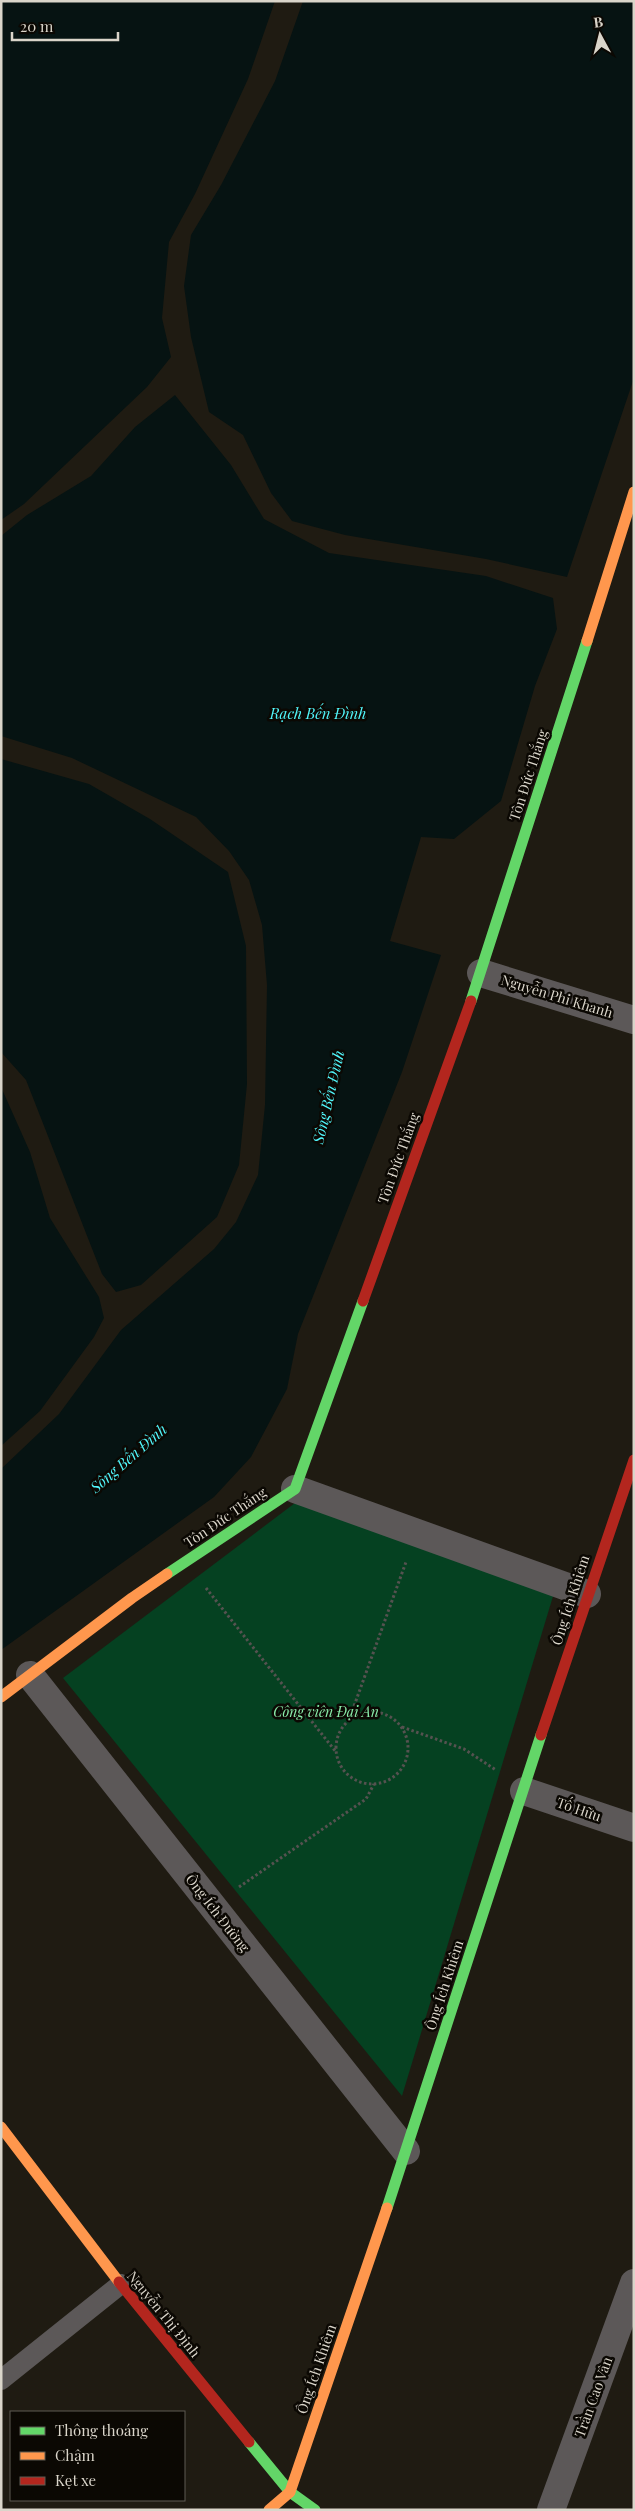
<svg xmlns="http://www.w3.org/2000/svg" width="635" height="2511" font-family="'Playfair Display',serif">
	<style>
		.green { fill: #054121 }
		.water { fill: #061312 }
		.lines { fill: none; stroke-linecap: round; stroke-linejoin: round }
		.path { stroke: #555250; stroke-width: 3; stroke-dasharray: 2.5 2.5; stroke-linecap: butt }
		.lane { stroke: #5c5858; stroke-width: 20 }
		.street { stroke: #5c5858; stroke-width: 28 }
		.fast { stroke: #63d668; stroke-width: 11 }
		.slow { stroke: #ff974d; stroke-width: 11 }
		.jam { stroke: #b3261e; stroke-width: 11 }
		.labels { text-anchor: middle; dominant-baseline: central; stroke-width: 5; stroke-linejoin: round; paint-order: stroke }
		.street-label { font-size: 14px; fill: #dad5ca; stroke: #0b0803 }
		.park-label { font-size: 14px; font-style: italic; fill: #8aedaa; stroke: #0b0803 }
		.water-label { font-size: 15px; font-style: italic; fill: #51f6fb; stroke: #0b0803 }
	</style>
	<rect width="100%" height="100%" fill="#1f1b12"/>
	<!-- green -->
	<path class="green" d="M295 1503 554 1593 402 2096 63 1678Z"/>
	<!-- water -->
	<path class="water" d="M1 1H275L248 79 195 194 169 242 162 318 171 357 147 387 24 504 1 520Z
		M303 1H634V378L567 577 486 559 345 535 292 521 271 493 243 435 209 412 191 337 184 286 191 235 221 185 275 81Z
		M175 395 231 465 264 519 329 553 486 576 553 598 557 629 535 686 501 801 454 839 421 837 390 941 441 955 402 1072 298 1334 287 1389 251 1457 214 1497 1 1650V1469L59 1414 121 1330 214 1249 236 1222 258 1175 265 1105 267 985 262 925 249 880 229 851 196 817 72 758 1 736V536L27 515 91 476 135 427Z
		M1 759 89 784 150 819 228 872 246 946 247 1084 239 1165 217 1217 141 1285 116 1292 102 1274 26 1080 1 1052Z
		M1 1087 30 1152 50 1218 99 1297 104 1318 94 1337 40 1411 1 1446Z"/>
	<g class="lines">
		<!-- path -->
		<path class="path" d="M206 1588 336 1752
			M336 1748a36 36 0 1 1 72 0a36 36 0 1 1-72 0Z
			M349 1720 406 1562
			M402 1727 464 1749 496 1770
			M239 1887 366 1799 374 1784"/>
		<!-- lane -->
		<path class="lane" d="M1 2380 121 2284"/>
		<!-- street -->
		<path class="street" d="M481 973 634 1020
			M295 1489 587 1594
			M30 1675 406 2151
			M524 1791 634 1828
			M551 2510 634 2283"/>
		<!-- fast -->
		<path class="fast" d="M471 1001 587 641
			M167 1574 295 1489 363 1301
			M387 2208 541 1735
			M249 2442 290 2492 315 2510"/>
		<!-- slow -->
		<path class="slow" d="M587 641 634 492
			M1 1697 132 1598 167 1574
			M1 2127 119 2282
			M269 2510 290 2492 387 2208"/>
		<!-- jam -->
		<path class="jam" d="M363 1301 471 1001
			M541 1735 634 1460
			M119 2282 249 2442"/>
	</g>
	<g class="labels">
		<!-- street labels -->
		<g class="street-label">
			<text transform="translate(528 775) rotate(-72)">Tôn Đức Thắng</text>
			<text transform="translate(557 996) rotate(17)">Nguyễn Phi Khanh</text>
			<text transform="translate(398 1158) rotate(-70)">Tôn Đức Thắng</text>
			<text transform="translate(225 1517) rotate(-34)">Tôn Đức Thắng</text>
			<text transform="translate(570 1600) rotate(-72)">Ông Ích Khiêm</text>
			<text transform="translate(579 1809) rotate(19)">Tố Hữu</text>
			<text transform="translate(218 1913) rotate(52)">Ông Ích Đường</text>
			<text transform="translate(444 1985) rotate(-72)">Ông Ích Khiêm</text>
			<text transform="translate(164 2314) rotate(51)">Nguyễn Thị Định</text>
			<text transform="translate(316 2369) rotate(-71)">Ông Ích Khiêm</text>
			<text transform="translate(593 2397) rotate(-70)">Trần Cao Vân</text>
		</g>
		<!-- park labels -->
		<g class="park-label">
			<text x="326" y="1711">Công viên Đại An</text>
		</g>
		<!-- water labels -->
		<g class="water-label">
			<text x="318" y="713">Rạch Bến Đình</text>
			<text transform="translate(328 1097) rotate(-77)">Sông Bến Đình</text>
			<text transform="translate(128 1458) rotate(-41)">Sông Bến Đình</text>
		</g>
	</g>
	<!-- border -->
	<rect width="635" height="2511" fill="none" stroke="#dad5ca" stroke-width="5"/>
	<!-- legend -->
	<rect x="10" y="2411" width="175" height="90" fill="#0b0803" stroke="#5e5a53"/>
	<rect x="20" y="2427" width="25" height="8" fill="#63d668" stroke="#5e5a53"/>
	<text x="55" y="2436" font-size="15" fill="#dad5ca">Thông thoáng</text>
	<rect x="20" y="2452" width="25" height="8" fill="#ff974d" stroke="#5e5a53"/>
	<text x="55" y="2461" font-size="15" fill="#dad5ca">Chậm</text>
	<rect x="20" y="2477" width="25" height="8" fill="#b3261e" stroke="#5e5a53"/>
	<text x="55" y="2486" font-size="15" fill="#dad5ca">Kẹt xe</text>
	<!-- north arrow -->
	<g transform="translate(600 35) rotate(353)" stroke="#0b0803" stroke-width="4" paint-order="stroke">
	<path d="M0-4L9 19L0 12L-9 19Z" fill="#dad5ca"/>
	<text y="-8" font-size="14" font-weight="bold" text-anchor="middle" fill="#dad5ca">B</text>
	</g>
	<!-- scale -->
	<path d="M12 32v8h106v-8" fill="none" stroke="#dad5ca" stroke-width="2.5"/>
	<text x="20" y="32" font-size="15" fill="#dad5ca" stroke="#0b0803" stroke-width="4" paint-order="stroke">20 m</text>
</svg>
